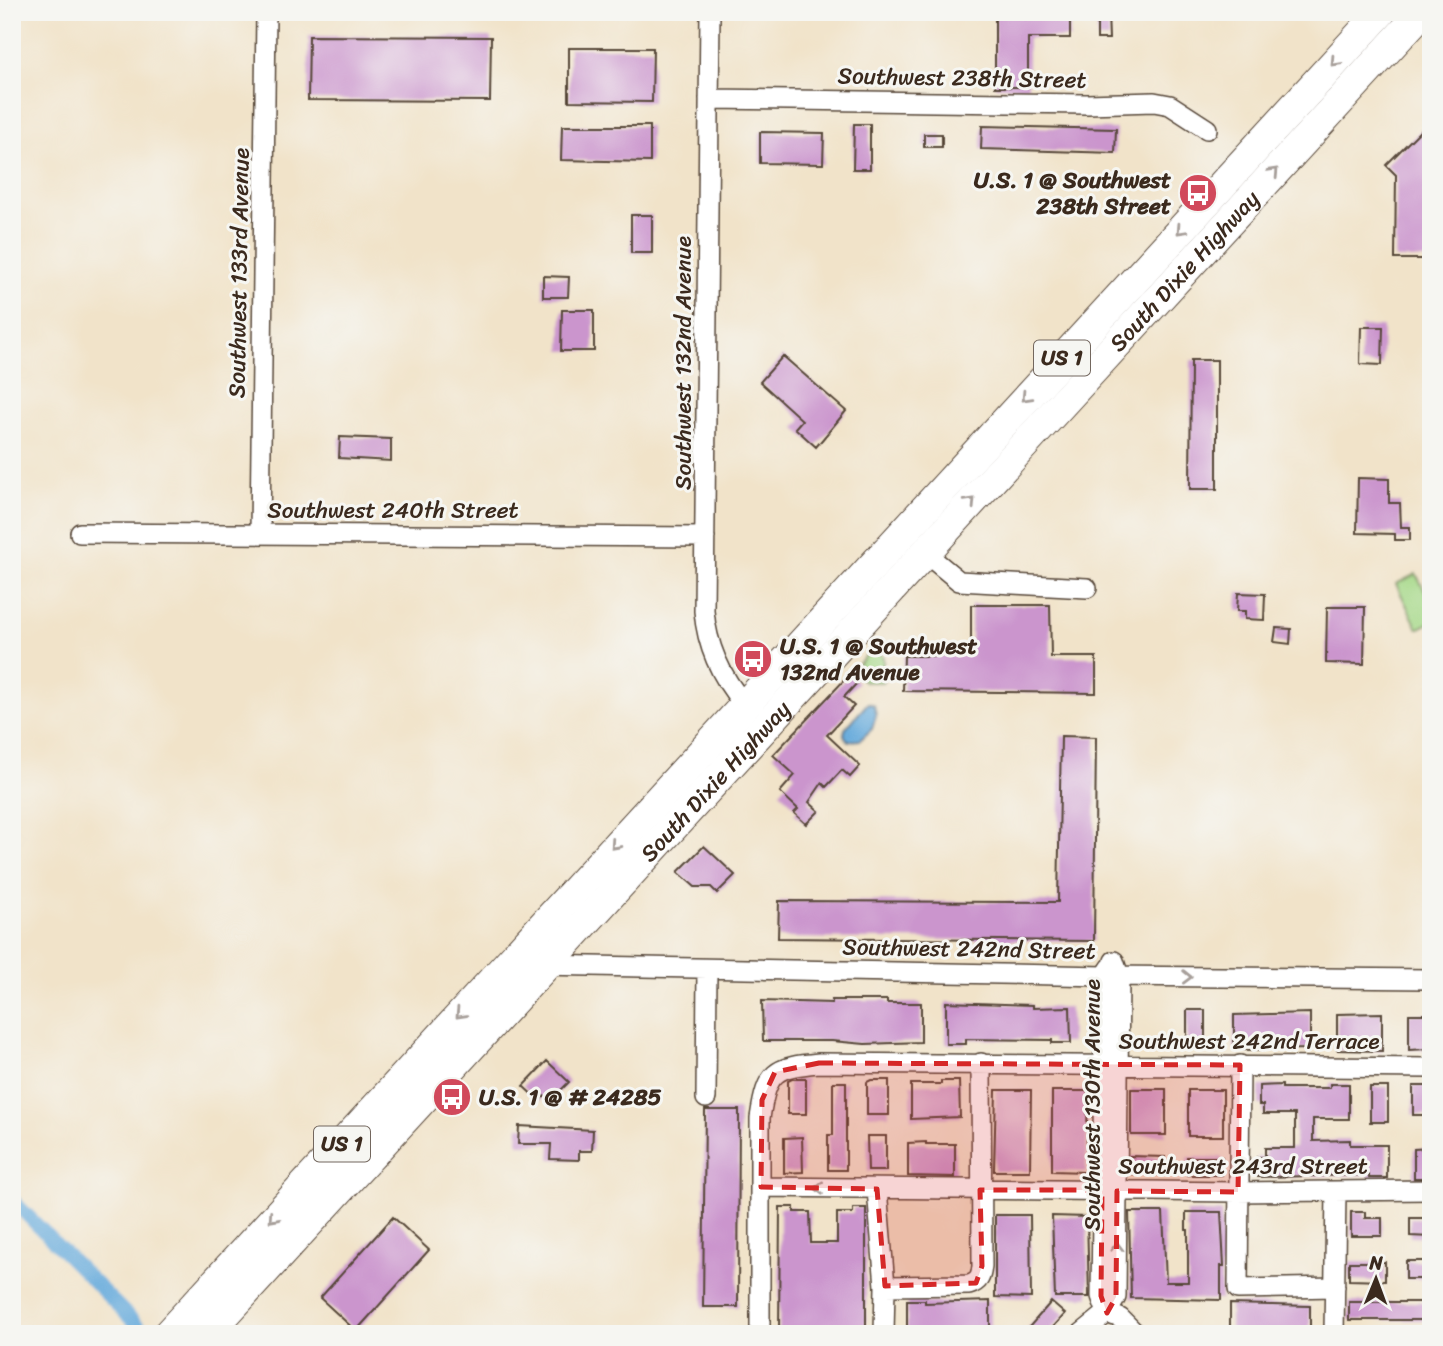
<svg xmlns="http://www.w3.org/2000/svg" width="1443" height="1346" font-family="Sriracha,sans-serif">
	<style>
		.green { fill: #a5d887; stroke: #708152; stroke-width: 2 }
		.water { fill: #66aadb; stroke: #506a7c; stroke-width: 2 }
		.lines { fill: none; stroke-linecap: round; stroke-linejoin: round }
		.canal { stroke: #66aadb; stroke-width: 14 }
		.building { fill: #cb95cd }
		.minor-casing { stroke: #564638; stroke-width: 22 }
		.highway-casing { stroke: #564638; stroke-width: 32 }
		.minor { stroke: #fff; stroke-width: 19 }
		.highway { stroke: #fff; stroke-width: 30 }
		.oneway { stroke: #a79f9a }
		.marked { fill: #d62828; fill-opacity: 0.2; stroke: #d62828; stroke-width: 5; stroke-dasharray: 14 9; stroke-linejoin: round }
		.labels { text-anchor: middle; dominant-baseline: central; stroke-width: 6; stroke-linejoin: round; paint-order: stroke }
		.shield { fill: #f6f6f2; stroke: #73675e; stroke-width: 2 }
		.shield-label { font-size: 21px; font-weight: bold; fill: #3b2a1e }
		.street-label { font-size: 23px; fill: #3b2a1e; stroke: #f6f6f2 }
		.poi-label { font-size: 23px; font-weight: bold; fill: #3b2a1e; stroke: #f6f6f2; text-anchor: start }
	</style>
	<rect width="100%" height="100%" fill="#f6f6f2"/>
	<filter id="ink" filterUnits="userSpaceOnUse"><feTurbulence type="fractalNoise" baseFrequency=".0143" numOctaves="2"/><feDisplacementMap in="SourceGraphic" scale="14" xChannelSelector="R" yChannelSelector="G"/><feConvolveMatrix kernelMatrix="1 2 1 2 8 2 1 2 1" color-interpolation-filters="sRGB"/></filter>
	<filter id="wash" filterUnits="userSpaceOnUse"><feTurbulence type="fractalNoise" baseFrequency=".00686" numOctaves="4" result="noise"/><feDisplacementMap in="SourceGraphic" scale="28" xChannelSelector="R" yChannelSelector="G"/><feGaussianBlur stdDeviation="1.57" result="paint"/><feColorMatrix in="noise" values="0 0 0 0 0 0 0 0 0 0 0 0 0 0 0 0 0 1.4 0 .05"/><feComposite in="paint" operator="in"/></filter>
	<g filter="url(#wash)">
		<rect width="100%" height="100%" fill="#f1e3c9"/>
		<!-- green -->
		<path class="green" d="M1416 574 1431 603V622L1418 629 1396 584Z
			M874 647 883 657V682H865L852 671Z"/>
		<!-- water -->
		<path class="water" d="M868 703 874 705 876 716 872 729 860 740 848 741 844 735 845 729Z"/>
		<g class="lines">
			<!-- canal -->
			<path class="canal" d="M12 1200 146 1334"/>
		</g>
		<g id="blocks">
			<!-- building -->
			<path class="building" d="M995 12H1070V38H1028V87H995Z
				M1097 12H1108L1109 39H1097Z
				M309 36 491 37 490 101 308 100Z
				M569 48H653L652 102 569 101Z
				M1431 120V259H1395L1396 175 1386 165Z
				M854 124H870V169H853Z
				M562 126H650V162L561 160Z
				M982 126 1116 129 1115 153 981 149Z
				M760 132 824 133 823 164 760 163Z
				M924 134H942V147H924Z
				M631 215H652V253H631Z
				M543 276 569 277 568 297H543Z
				M562 310H594V351H561Z
				M1361 327H1383L1382 365 1360 364Z
				M783 356 846 411 816 447 795 428 802 420 760 382Z
				M1191 360H1217V489H1190Z
				M340 437 391 439V461L339 458Z
				M1358 478 1389 479V503H1400L1401 527H1410V540H1395V534L1357 533Z
				M1238 593 1265 594 1264 620 1245 619V611H1237Z
				M971 605H1050L1051 657H1096V693L903 691 904 656H971Z
				M1327 607H1365L1364 664 1326 663Z
				M1276 628 1291 629 1290 644 1274 642Z
				M849 675 858 682 844 697 854 706 827 735 860 766 850 777 842 770 826 787 822 783 809 802 819 811 806 824 794 813 798 809 780 792 795 775 773 755Z
				M1061 736 1096 737 1094 941 778 938 779 901 1058 902Z
				M704 846 735 875 717 893 711 887H695L678 872Z
				M832 1000H887V1003H921V1042L865 1044 832 1041H763L762 1001 832 1003Z
				M946 1002 1033 1005V1008L1070 1007 1071 1043H1052V1040L966 1039V1044H946Z
				M1187 1010H1205V1045H1187Z
				M1310 1013V1049L1234 1050V1015Z
				M1382 1013V1051L1337 1050V1014Z
				M1409 1014H1428V1049L1409 1050Z
				M547 1061 569 1082 550 1101 544 1096 539 1101 523 1086Z
				M792 1079H806V1114H788V1081Z
				M871 1080H889V1115H867V1082Z
				M941 1081H959L960 1117 911 1119V1084H941Z
				M833 1082H846V1170H828V1135H833Z
				M1330 1084H1349V1119H1313V1141L1350 1140V1145H1387V1178H1369V1175L1258 1177 1257 1157H1265V1148H1295V1114H1263V1105H1259V1086L1282 1085V1088H1330Z
				M1413 1086H1431V1115H1413Z
				M1370 1087H1388V1122H1370Z
				M1131 1089H1166V1135H1131Z
				M996 1090H1031L1030 1171H994Z
				M1188 1090H1223V1136H1188Z
				M1052 1091H1088L1086 1172 1052 1171Z
				M705 1110H739L738 1307H703Z
				M519 1126 593 1130 592 1151H579V1160L550 1159 551 1144H518Z
				M867 1136H886V1171H868Z
				M802 1137 803 1172 784 1173V1138Z
				M926 1142V1144H955V1177L908 1176V1143Z
				M1431 1148V1178H1414V1149Z
				M1130 1156 1165 1157V1175L1130 1174Z
				M1187 1157H1222V1175H1187Z
				M780 1207H794V1212H810L811 1243H837V1213H853V1208H866V1334H779Z
				M1129 1212H1163L1166 1282H1188V1230H1186V1212H1221L1224 1266H1221V1300L1131 1298Z
				M1351 1212H1365V1218H1382V1236H1351Z
				M995 1215H1030L1031 1298 995 1297Z
				M1052 1216 1087 1217 1089 1297H1055Z
				M393 1217 429 1250 356 1331 320 1298Z
				M1410 1218H1431V1237L1410 1236Z
				M1406 1261H1431V1279H1406Z
				M1349 1262H1385V1281L1349 1280Z
				M907 1300H925V1303L990 1301V1334H907Z
				M1051 1302 1065 1314 1047 1334H1023Z
				M1349 1302H1431V1320H1349Z
				M1230 1304 1310 1306V1334H1230Z"/>
		</g>
	</g>
	<g filter="url(#ink)">
		<use href="#blocks" fill-opacity="0" stroke="#564638" stroke-width="2"/>
		<g class="lines">
			<!-- minor casing -->
			<g class="minor-casing">
				<path id="minor" d="M710 12 704 611C707 647 721 677 744 704
					M709 99 1087 104 1154 102 1170 105 1207 129
					M80 533 705 537
					M260 534 266 12
					M924 552 959 581 1087 588
					M539 965 1105 976 1431 979
					M1240 1065 1238 1289 1335 1287
					M706 1098 707 969
					M761 1187 1238 1192 1431 1190
					M877 1189 885 1286 884 1334
					M885 1286 969 1285C979 1282 981 1277 982 1266L981 1063
					M1107 1313 1101 1296 1105 976 1111 967
					M1107 1313 1120 1318 1136 1334
					M760 1334V1118C767 1071 774 1067 819 1063L1431 1068
					M1081 1334 1107 1313 1116 1297 1119 976 1114 961
					M1334 1334 1336 1191"/>
			</g>
			<!-- highway casing -->
			<g class="highway-casing">
				<g id="highway">
					<path d="M168 1334 1381 12"/>
					<path id="s1" d="M207 1334 1422 12"/>
				</g>
			</g>
			<!-- minor -->
			<use href="#minor" class="minor"/>
			<!-- highway -->
			<use href="#highway" class="highway"/>
		</g>
		<!-- one-way arrows -->
		<defs><path id="oneway-chevron" d="M-2-3.5L2.5 0L-2 3.5" fill="none" stroke-width="1.6" stroke-linecap="round" stroke-linejoin="round" transform="scale(1.75)"/></defs>
		<g class="oneway">
			<use href="#oneway-chevron" transform="translate(1335 62) rotate(133)"/>
			<use href="#oneway-chevron" transform="translate(1274 172) rotate(-47)"/>
			<use href="#oneway-chevron" transform="translate(1181 230) rotate(133)"/>
			<use href="#oneway-chevron" transform="translate(1026 397) rotate(133)"/>
			<use href="#oneway-chevron" transform="translate(971 502) rotate(-47)"/>
			<use href="#oneway-chevron" transform="translate(615 845) rotate(132)"/>
			<use href="#oneway-chevron" transform="translate(1187 977) rotate(1)"/>
			<use href="#oneway-chevron" transform="translate(460 1014) rotate(133)"/>
			<use href="#oneway-chevron" transform="translate(819 1188) rotate(-179)"/>
			<use href="#oneway-chevron" transform="translate(273 1218) rotate(132)"/>
			<use href="#oneway-chevron" transform="translate(1117 1247) rotate(-90)"/>
		</g>
	</g>
	<!-- marked area -->
	<path class="marked" d="M819 1063 1240 1065 1238 1192 1117 1191 1116 1297 1107 1313 1101 1296 1102 1190H980L982 1266 976 1283 885 1286 877 1189 761 1187 762 1100 775 1072Z"/>
	<!-- icons -->
	<defs>
		<g id="bus-disc" transform="scale(2.0125)"><circle r="9.5" fill="#d1495b" stroke="#f6f6f2"/><path d="M-5-6H5V4H4V6H2V4H-2V6H-4V4H-5ZM-3.5-4V0h7V-4ZM-3.5 1.2v1.5H-2V1.2ZM2 1.2v1.5H3.5V1.2Z" fill="#fff"/></g>
	</defs>
	<g fill-rule="evenodd">
		<use href="#bus-disc" x="1198" y="193"/>
		<use href="#bus-disc" x="753" y="659"/>
		<use href="#bus-disc" x="452" y="1097"/>
	</g>
	<g class="labels">
		<!-- shield labels -->
		<g class="shield">
			<rect x="1034" y="340.5" width="56" height="35" rx="5"/>
			<rect x="314" y="1126.5" width="56" height="35" rx="5"/>
		</g>
		<g class="shield-label">
			<text x="1062" y="358">US 1</text>
			<text x="342" y="1144">US 1</text>
		</g>
		<!-- street labels -->
		<g class="street-label">
			<text transform="translate(962 78) rotate(1)">Southwest 238th Street</text>
			<text stroke="none"><textPath href="#s1" startOffset="1444">South Dixie Highway</textPath></text>
			<text transform="translate(239 273) rotate(-89)">Southwest 133rd Avenue</text>
			<text transform="translate(683 363) rotate(-90)">Southwest 132nd Avenue</text>
			<text x="393" y="510">Southwest 240th Street</text>
			<text stroke="none"><textPath href="#s1" startOffset="751">South Dixie Highway</textPath></text>
			<text transform="translate(969 949) rotate(1)">Southwest 242nd Street</text>
			<text x="1249" y="1041">Southwest 242nd Terrace</text>
			<text transform="translate(1092 1105) rotate(-90)">Southwest 130th Avenue</text>
			<text x="1243" y="1166">Southwest 243rd Street</text>
		</g>
		<!-- poi labels -->
		<g class="poi-label">
			<text x="1171" y="180" text-anchor="end">U.S. 1 @ Southwest<tspan x="1171" dy="26">238th Street</tspan></text>
			<text x="780" y="646">U.S. 1 @ Southwest<tspan x="780" dy="26">132nd Avenue</tspan></text>
			<text x="479" y="1097">U.S. 1 @ # 24285</text>
		</g>
	</g>
	<!-- margin -->
	<rect width="1443" height="1346" fill="none" stroke="#f6f6f2" stroke-width="42"/>
	<!-- north arrow -->
	<g transform="translate(1376 1279) rotate(1)" stroke="#f6f6f2" stroke-width="5" paint-order="stroke">
	<path d="M0-5L12 26L0 18L-12 26Z" fill="#3b2a1e"/>
	<text y="-10" font-size="19" font-weight="bold" text-anchor="middle" fill="#3b2a1e">N</text>
	</g>
</svg>
